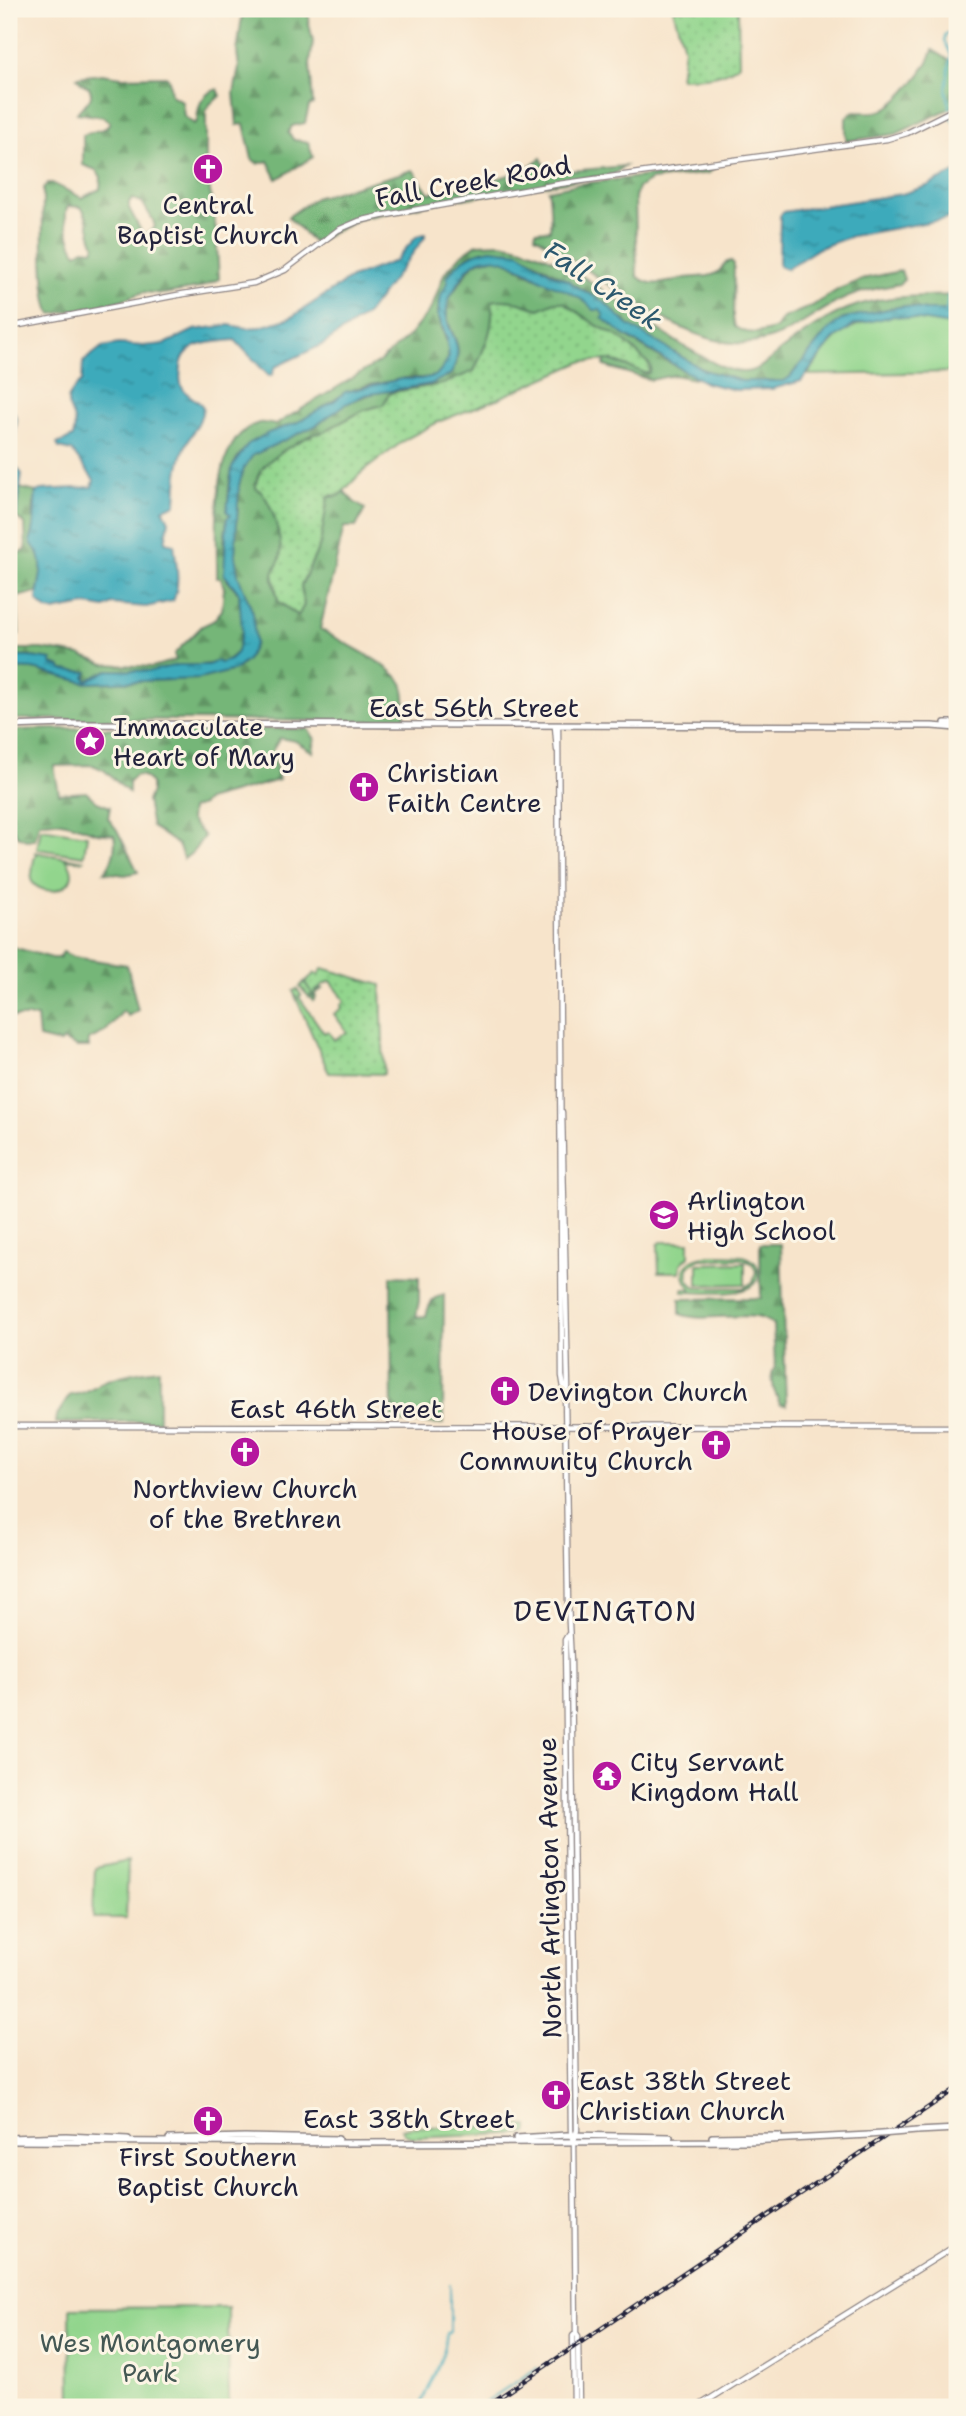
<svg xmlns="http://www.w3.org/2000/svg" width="966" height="2416" font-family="'Shantell Sans',sans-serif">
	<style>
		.grass { fill: url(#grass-dots); stroke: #5a7c64; stroke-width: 2 }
		.forest { fill: url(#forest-firs); stroke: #4c6c5a; stroke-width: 2; fill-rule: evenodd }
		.park { fill: #92d58d; stroke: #5a7c64; stroke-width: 2; fill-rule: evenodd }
		.water { fill: url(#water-ripples); stroke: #2f667b; stroke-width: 2 }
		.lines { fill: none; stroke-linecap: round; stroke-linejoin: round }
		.stream { stroke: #3caabb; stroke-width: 2 }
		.secondary-casing { stroke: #8c8383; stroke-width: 7 }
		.primary-casing { stroke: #8c8383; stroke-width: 8 }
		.secondary { stroke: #fff; stroke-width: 4.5 }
		.primary { stroke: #fff; stroke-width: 5 }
		.rail-casing { stroke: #22223b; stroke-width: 4.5 }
		.rail { stroke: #fcf5e5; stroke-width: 2; stroke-dasharray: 5; stroke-linecap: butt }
		.primary-bridge-casing { stroke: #8c8383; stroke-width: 8; stroke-linecap: butt }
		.primary-bridge { stroke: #fff; stroke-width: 5 }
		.labels { text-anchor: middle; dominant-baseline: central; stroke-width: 6; stroke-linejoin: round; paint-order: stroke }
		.street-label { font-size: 26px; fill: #22223b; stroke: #fcf5e5 }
		.poi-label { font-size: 26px; fill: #22223b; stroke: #fcf5e5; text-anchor: start }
		.park-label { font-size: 26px; fill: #445854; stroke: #fcf5e5 }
		.water-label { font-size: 28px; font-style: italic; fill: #2c586e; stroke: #fcf5e5 }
		.neighbourhood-label { font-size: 28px; letter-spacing: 2px; fill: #22223b; stroke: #fcf5e5 }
	</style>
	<defs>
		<pattern id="grass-dots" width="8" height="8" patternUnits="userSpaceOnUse" patternTransform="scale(1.75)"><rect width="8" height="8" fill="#92d58d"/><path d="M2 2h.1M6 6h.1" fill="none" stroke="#7eb77b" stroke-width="1.8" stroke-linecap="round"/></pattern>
		<pattern id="forest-firs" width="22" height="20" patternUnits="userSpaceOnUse" patternTransform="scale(1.75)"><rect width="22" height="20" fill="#75b678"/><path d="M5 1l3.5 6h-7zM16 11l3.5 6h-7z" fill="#609464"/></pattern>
		<pattern id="water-ripples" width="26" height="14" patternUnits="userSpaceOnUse" patternTransform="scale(1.75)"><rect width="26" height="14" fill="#3caabb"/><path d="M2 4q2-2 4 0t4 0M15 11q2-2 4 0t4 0" fill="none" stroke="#328a99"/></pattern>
	</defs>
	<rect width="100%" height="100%" fill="#fcf5e5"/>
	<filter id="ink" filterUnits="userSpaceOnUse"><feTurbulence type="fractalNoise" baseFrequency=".0143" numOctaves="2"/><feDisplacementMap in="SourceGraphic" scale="14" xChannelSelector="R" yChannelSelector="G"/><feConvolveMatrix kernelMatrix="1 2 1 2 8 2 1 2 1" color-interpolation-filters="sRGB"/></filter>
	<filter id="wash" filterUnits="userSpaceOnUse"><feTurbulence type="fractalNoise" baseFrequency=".00686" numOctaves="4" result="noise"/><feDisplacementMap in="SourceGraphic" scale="28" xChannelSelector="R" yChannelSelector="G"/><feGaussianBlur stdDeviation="1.57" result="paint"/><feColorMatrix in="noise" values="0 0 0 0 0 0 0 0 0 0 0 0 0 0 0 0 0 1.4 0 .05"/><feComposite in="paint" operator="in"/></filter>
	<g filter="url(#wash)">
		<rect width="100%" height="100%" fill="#f7e4cb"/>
		<!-- grass -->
		<path class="grass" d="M673 9H738L739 64C722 79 701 77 680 78L684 48Z
			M500 299 512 300 539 309 555 301H563L596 325 621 338 650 365 649 373H645L610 360 581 362 497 399 438 422 406 439 361 473 339 496 331 495 320 545 301 585 304 605 299 616 278 601 273 573 280 559C276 540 273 498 256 489 254 461 293 445 313 434L321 433 364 410 383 405 389 394 393 392 443 384 474 371C486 344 493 331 492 301Z
			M323 968 381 985 384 1074 329 1073 293 991 297 989 301 995 299 997 324 1033 328 1031 334 1040 347 1032 334 1014 342 1008 341 1005 345 1001 331 981 324 984 314 992 324 988 315 994 316 998 312 993 310 996 312 995 315 999 313 1001 300 987 304 982 311 992 305 982 315 973 318 975Z"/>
		<!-- forest -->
		<path class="forest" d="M243 9H309V24L313 41 310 64 313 104 309 106 305 123 292 126 288 133 294 140 308 142 313 157 277 179 268 161 258 164 252 159 244 124 237 125 234 93 239 67 237 52Z
			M933 50 949 60 957 61V105L896 134 846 141V118L852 112C862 112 876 114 885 109 901 100 928 68 933 50Z
			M102 74 122 77 166 76 169 79 171 95 182 101 184 116 194 124 197 121C198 105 201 94 218 89L221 96 210 104 206 111V165L216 230 219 279 199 288 163 294 144 292 107 305 52 314C40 304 43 209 43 189L48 183H52L82 198 100 189 101 177 96 170 83 165V135L106 128 110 122 104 117 77 113C84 102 96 101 89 87L81 83 77 77ZM132 199 142 202 153 220 155 227 147 234 142 233 129 208V202ZM68 206 81 207C90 217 88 233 95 245L93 250 84 249 77 253C70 245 62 216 68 206Z
			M541 158 548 173 625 166 614 174 462 199H445L439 202 358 219 314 243 288 217 315 198 413 170 429 193C461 188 516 179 541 158Z
			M708 169H713L709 173 651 180 638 188 635 197 637 276C651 289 668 282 685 278 701 275 716 281 725 263L731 261 734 264 733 318 735 327C749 336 762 333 776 328L783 318 812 306 839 289 867 278 901 271 904 279 900 284C877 288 855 292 834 304 807 318 791 335 758 342 697 354 620 291 571 259 559 251 548 242 535 236L536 231 550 230C551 221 550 197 548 190L579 184Z
			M501 243C573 253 632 319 694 352 710 361 725 371 743 372 761 372 771 357 784 348 803 334 825 318 847 309 883 294 919 297 957 295V310H926L903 306 845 318 825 334 790 377 784 381H742L704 370 628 325 604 302 519 252 481 251 455 266 447 278 448 282C443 291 438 301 438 312 439 332 459 353 441 372 431 381 417 377 405 378 395 380 385 383 374 384 340 389 323 412 294 424 273 433 249 438 236 460 228 475 229 495 227 512L231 515 227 519 224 542 227 580 239 593 242 615V631L237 652 225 662 151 671 108 670 87 681 86 672 62 670 61 667 50 663 52 660C43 658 18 655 9 658V649H42L80 655 105 664 152 667 176 660 174 654 202 626 213 621 222 610 224 588 221 578H217C218 537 207 438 259 423 263 422 270 424 275 425L379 362 409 336 432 307 444 274 460 256 477 244Z
			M499 258C511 262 520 270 532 275 556 286 583 295 603 312 611 319 617 329 625 336 648 351 672 364 696 377L694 379 674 375 651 380 604 366 605 360H610L645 373H649L651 369 650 365 621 338 596 325 563 302H555L539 309C522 305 509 297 492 301 494 330 486 344 474 371L443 384 393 392 389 394 383 405 364 410 321 433 313 434C293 445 254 462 256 488 271 495 284 543 280 559 279 564 273 569 273 574 272 582 277 593 278 601L298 616 304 605 301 586 320 545 328 497 339 496 344 491 354 502 365 509 356 527H344L320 629C340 641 387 663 400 680 407 690 405 706 405 718L399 720 375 721 9 719V668L33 669 87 683 199 679 235 670 247 660 255 643 253 613 238 575 235 555 239 485 244 468 253 455 315 426 346 403 374 393 431 384 456 365C463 338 448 335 447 312 446 300 454 291 460 283 472 264 474 259 499 258Z
			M20 488 36 492 33 510 35 533 31 538C33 546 36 549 39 555 45 566 40 580 37 592L17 597 19 634 14 639H9V552L20 553 26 550 25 524 16 517Z
			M90 728 308 729 315 739 313 752 295 741 280 738 272 751 279 780 207 800 202 805 191 809 190 820 204 836 193 852 184 859 178 845 152 827 147 801 151 792V783L143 776 136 775 129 781V793L104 770 93 765 54 766 59 794 86 792 97 802 110 807 108 818 117 830 138 872 125 875 104 872C112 864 117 847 114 835 107 834 98 834 91 831 72 824 59 819 39 823L35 839 26 840 17 836 9 820V737L16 730Z
			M9 946 52 958H59L63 952 73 957 127 965 138 1010 128 1016 123 1011 105 1032 88 1040 89 1047H77L62 1040 60 1043 39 1038 37 1017H9Z
			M760 1244H781L786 1405 780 1404 774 1390 772 1375 775 1366 773 1325C753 1306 708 1325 680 1314V1299L761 1298Z
			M391 1276 419 1277V1301L416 1317 426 1316C428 1306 432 1297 444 1295L443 1424 392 1422Z
			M159 1369V1421L56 1423 57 1415 70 1395C88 1394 92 1386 107 1380 124 1374 141 1371 159 1369Z"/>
		<!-- park -->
		<path class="park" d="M894 315 957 326V372L807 375C813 369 817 360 823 353 844 325 862 323 894 315Z
			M41 828 87 835 84 856 37 849Z
			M34 852 85 861 66 859C88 888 42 901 31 880L34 859 37 854Z
			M661 1242H689V1256L681 1264 680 1272H659L658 1245Z
			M743 1256C751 1258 757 1262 758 1270 764 1300 701 1292 683 1292V1289H691C686 1283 682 1276 685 1268 692 1250 728 1256 743 1256ZM741 1259 752 1263 756 1271 753 1282 743 1288H698C689 1284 685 1276 689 1266L700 1259Z
			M745 1263V1284L698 1285V1264Z
			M128 1861 126 1918H93L95 1868Z
			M528 2126V2133L413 2138 405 2134 402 2129 411 2127Z
			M228 2307 229 2407H71L70 2308Z"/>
		<!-- water -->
		<path class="water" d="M957 171V217L852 236 819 248 786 269 779 266 780 216 783 212 902 194 927 186Z
			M425 234V237L367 314 324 344 275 367 272 375 269 376 235 340C215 342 183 341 181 367 180 374 179 383 183 389 188 397 198 399 203 407 202 421 193 431 187 443 177 463 177 483 176 504L163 509 169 521 165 542 174 544C176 562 181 584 173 601L146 607 112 604 105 608 86 605 53 611 47 610 37 601C37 586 45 570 39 555 37 549 32 547 30 540 36 532 34 506 36 492L41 490 92 487 94 480 72 451 59 448 57 444 73 437C82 407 51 409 82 381L83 362 102 347 119 344 143 346 165 344 194 330 229 325 246 328 260 327 290 318 351 278 395 261 417 236Z
			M491 249 519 252 553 274 570 281 572 284 604 302 628 325 704 370 742 381H784L790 377 825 334 835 324 845 318 903 306 926 310H957V326L894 316 854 325 833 340 801 381 772 389 736 390 706 383 693 376 623 334 602 318 604 316 600 310H594C580 295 566 291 548 283 520 269 483 237 461 279 456 288 448 296 447 308 443 335 469 339 451 374L431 384 365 395 346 404 315 426 253 455 244 468 239 485 235 555 238 575 253 613 255 643 247 660 235 670 199 679 87 683 33 669 9 668V658C20 655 41 658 52 660L51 664 61 667 62 670 88 672 85 677 87 681 108 670 151 671 177 665H208L217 661 220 663 230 660 237 652 242 631 239 593 224 574 227 518 231 515 227 512 232 467 248 444 268 433 296 423 334 401 345 392 401 379H420L435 376 440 372 449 357 446 336 438 315 441 295 448 282 447 278C456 262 472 252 491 249Z
			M9 405 17 418 12 462 22 474 17 512 13 520 9 521Z"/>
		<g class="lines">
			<!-- stream -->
			<path class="stream" d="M950 109 946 89 951 55 944 40 946 34 957 30
				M950 116 956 125 957 135
				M946 311 948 295
				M420 2407C430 2383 444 2361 447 2334L450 2332V2284
				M478 2407 537 2368"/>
		</g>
	</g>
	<g filter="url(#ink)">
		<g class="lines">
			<!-- secondary casing -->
			<g class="secondary-casing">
				<path id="secondary" d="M9 327 183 294 254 283 285 270 338 230 359 221 381 216 559 184 887 139 907 133 957 108
					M555 726 557 750
					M558 726 562 1376 565 1394 568 1604 571 1662 577 2130 574 2141
					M562 1112 568 1388 565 1394
					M9 1426 957 1427
					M568 1635 565 1640 571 2131 574 2141 576 2333 578 2336 579 2407
					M574 2407 573 2336 576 2333
					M697 2407 957 2245"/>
			</g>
			<!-- primary casing -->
			<g class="primary-casing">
				<path id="primary" d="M945 723H957
					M9 726 66 724 932 726 957 728
					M917 2131 957 2129
					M712 2137 779 2136
					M9 2138 66 2136 128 2139
					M516 2138 567 2135 670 2137
					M169 2139 245 2137 338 2139
					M9 2141 355 2143 750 2141 869 2135"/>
			</g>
			<!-- secondary -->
			<use href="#secondary" class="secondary"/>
			<!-- primary -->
			<use href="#primary" class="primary"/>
			<!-- rail casing -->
			<g class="rail-casing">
				<path id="rail" d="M485 2407 957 2088"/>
			</g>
			<!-- rail -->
			<use href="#rail" class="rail"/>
			<!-- primary-bridge casing -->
			<g class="primary-bridge-casing">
				<path id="primary-bridge" d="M869 2135 917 2131"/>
			</g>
			<!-- primary-bridge -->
			<use href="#primary-bridge" class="primary-bridge"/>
		</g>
	</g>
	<!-- icons -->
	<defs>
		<g id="church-disc" transform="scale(1.575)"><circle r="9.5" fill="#b5179e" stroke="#fcf5e5"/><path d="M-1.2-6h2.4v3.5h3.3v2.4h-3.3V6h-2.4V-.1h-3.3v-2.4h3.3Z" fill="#fff"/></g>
		<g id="sight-disc" transform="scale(1.575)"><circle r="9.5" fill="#b5179e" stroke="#fcf5e5"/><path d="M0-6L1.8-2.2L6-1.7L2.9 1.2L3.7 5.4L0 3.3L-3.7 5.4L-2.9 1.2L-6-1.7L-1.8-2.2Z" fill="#fff"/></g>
		<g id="school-disc" transform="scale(1.575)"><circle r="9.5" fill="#b5179e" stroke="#fcf5e5"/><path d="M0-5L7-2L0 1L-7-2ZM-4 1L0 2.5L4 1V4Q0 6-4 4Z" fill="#fff"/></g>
		<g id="temple-disc" transform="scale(1.575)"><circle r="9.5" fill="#b5179e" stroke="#fcf5e5"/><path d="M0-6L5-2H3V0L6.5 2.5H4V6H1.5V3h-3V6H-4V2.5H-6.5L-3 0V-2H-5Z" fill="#fff"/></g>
	</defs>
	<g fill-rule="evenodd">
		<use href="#church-disc" x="208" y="169"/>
		<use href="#sight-disc" x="90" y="741"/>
		<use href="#church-disc" x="364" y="787"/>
		<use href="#school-disc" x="664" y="1215"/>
		<use href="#church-disc" x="505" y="1391"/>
		<use href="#church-disc" x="716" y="1445"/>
		<use href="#church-disc" x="245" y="1452"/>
		<use href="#temple-disc" x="607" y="1776"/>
		<use href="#church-disc" x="556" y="2095"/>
		<use href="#church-disc" x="208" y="2121"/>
	</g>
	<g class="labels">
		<!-- street labels -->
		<g class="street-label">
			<text transform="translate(473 181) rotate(-10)">Fall Creek Road</text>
			<text x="474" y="707">East 56th Street</text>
			<text x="336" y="1408">East 46th Street</text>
			<text transform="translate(549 1888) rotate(-91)">North Arlington Avenue</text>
			<text x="409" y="2118">East 38th Street</text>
		</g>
		<!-- poi labels -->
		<g class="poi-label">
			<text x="208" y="204" text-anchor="middle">Central<tspan x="208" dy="30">Baptist Church</tspan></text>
			<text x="113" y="726">Immaculate<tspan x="113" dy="30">Heart of Mary</tspan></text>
			<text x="387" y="772">Christian<tspan x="387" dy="30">Faith Centre</tspan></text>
			<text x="687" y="1200">Arlington<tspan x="687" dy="30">High School</tspan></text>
			<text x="528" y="1391">Devington Church</text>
			<text x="693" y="1430" text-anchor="end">House of Prayer<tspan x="693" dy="30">Community Church</tspan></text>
			<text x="245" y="1488" text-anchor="middle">Northview Church<tspan x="245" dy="30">of the Brethren</tspan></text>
			<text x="630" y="1761">City Servant<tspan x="630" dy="30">Kingdom Hall</tspan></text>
			<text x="579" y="2080">East 38th Street<tspan x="579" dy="30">Christian Church</tspan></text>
			<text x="208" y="2156" text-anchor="middle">First Southern<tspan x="208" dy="30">Baptist Church</tspan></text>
		</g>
		<!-- park labels -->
		<g class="park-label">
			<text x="150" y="2342">Wes Montgomery<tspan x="150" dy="30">Park</tspan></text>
		</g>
		<!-- water labels -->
		<g class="water-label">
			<text transform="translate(603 285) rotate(34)">Fall Creek</text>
		</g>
		<!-- neighbourhood labels -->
		<g class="neighbourhood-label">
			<text x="606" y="1611">DEVINGTON</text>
		</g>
	</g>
	<!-- margin -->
	<rect width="966" height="2416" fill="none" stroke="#fcf5e5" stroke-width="35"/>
</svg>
